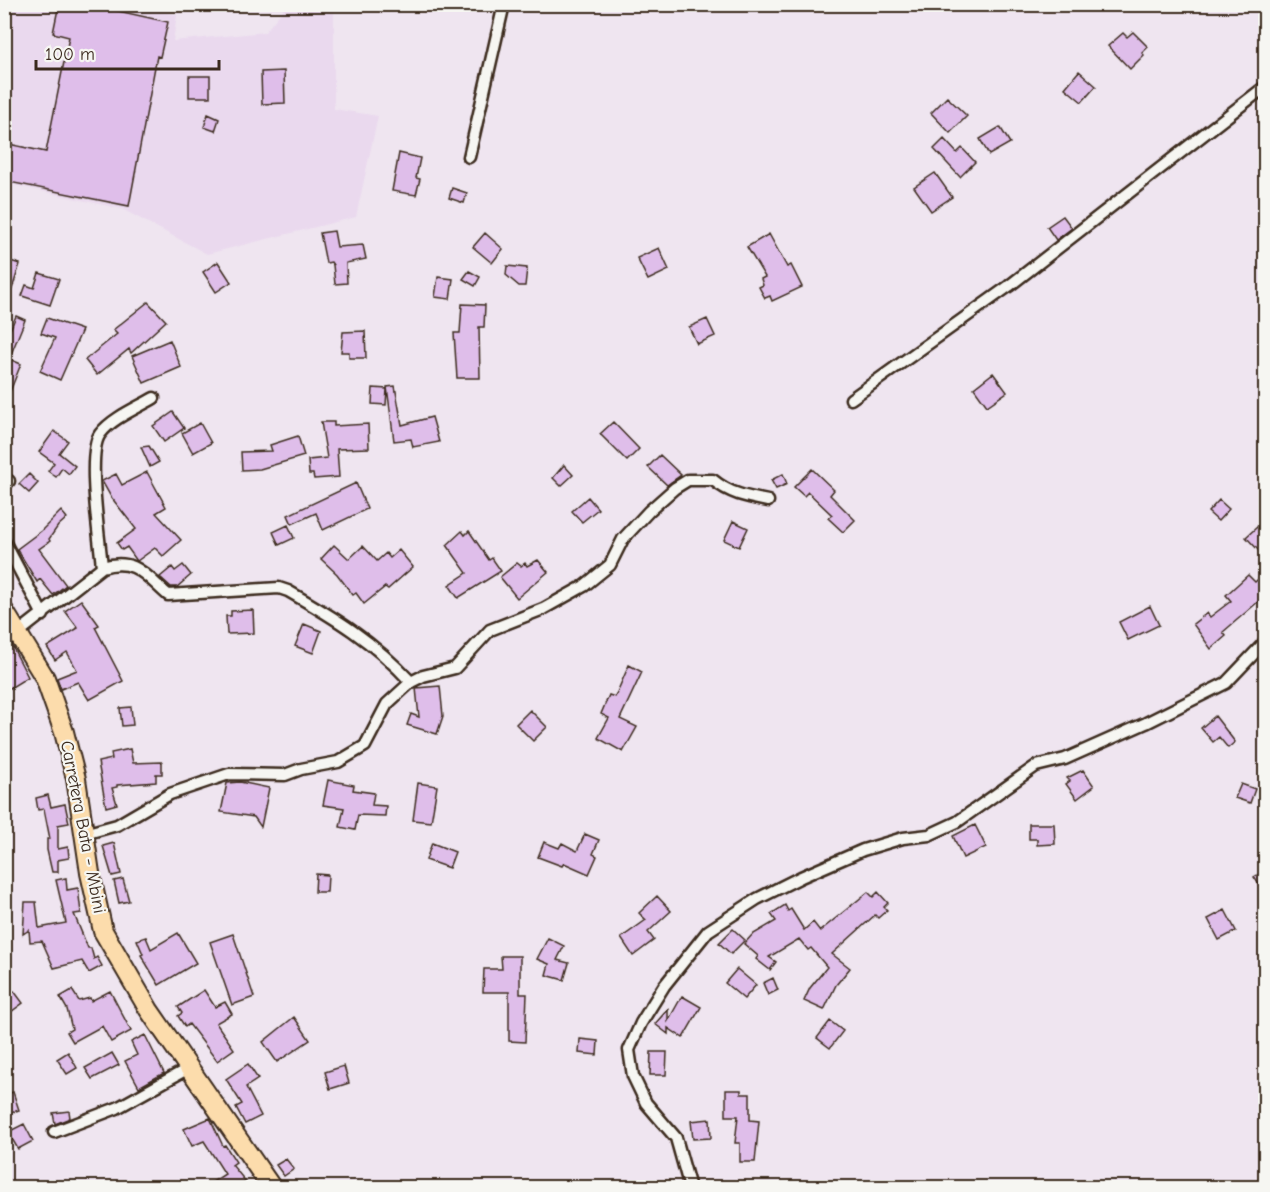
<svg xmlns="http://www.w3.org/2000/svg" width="1270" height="1192" font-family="'Comic Neue',sans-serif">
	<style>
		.built { fill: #ead9ee }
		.building { fill: #dfbeea; stroke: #3b2a1e; stroke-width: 1.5 }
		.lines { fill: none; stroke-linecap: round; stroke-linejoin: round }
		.minor-casing { stroke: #3b2a1e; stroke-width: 15 }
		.primary-casing { stroke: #3b2a1e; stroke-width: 22 }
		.minor { stroke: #f6f6f2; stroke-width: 10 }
		.primary { stroke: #fcdcac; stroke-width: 18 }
		.labels { text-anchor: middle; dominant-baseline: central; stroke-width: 4.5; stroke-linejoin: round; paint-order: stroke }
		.street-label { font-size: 18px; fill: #3b2a1e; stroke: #f6f6f2 }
	</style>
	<rect width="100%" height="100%" fill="#efe5f0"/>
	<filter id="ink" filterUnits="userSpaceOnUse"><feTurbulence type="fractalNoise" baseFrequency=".0167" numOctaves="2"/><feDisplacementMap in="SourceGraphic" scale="12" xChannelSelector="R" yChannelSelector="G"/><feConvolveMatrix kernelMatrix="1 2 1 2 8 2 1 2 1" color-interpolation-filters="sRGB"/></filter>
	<g filter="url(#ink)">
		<!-- built -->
		<path class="built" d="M5 5H137L177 15 173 41 265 32 287 5H334V109L378 116 356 217 207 254 122 209 5 183Z"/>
		<!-- building -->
		<path class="building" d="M59 4H87L168 22 160 57 157 56 129 206 4 181V143L46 152 69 37 53 33Z
			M1133 32 1148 47 1142 53 1144 55 1130 69 1108 46 1123 33 1127 37Z
			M284 71 285 103 262 104 261 72Z
			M1079 71 1096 86 1082 102 1065 88Z
			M189 76H210V97H189Z
			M947 97 967 116 950 133 931 113Z
			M208 114 219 119 215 131 204 127Z
			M1000 127 1010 143 989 155 980 139Z
			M944 139 957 153 962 148 975 162 960 177 934 149Z
			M399 153 420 158 416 178 420 179 416 195 392 191Z
			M935 173 952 197 931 211 914 187Z
			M452 188 467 193 464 203 449 198Z
			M1063 216 1072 228 1056 240 1047 227Z
			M334 231 337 247 363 245 366 259 346 263 347 283 335 284 333 265 331 262 326 263 320 233Z
			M485 233 503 249 492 263 473 247Z
			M769 234 787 267 791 265 802 287 772 301 770 296 765 298 759 287 763 285 761 279 765 277 747 247Z
			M659 248 669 270 648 280 637 258Z
			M4 259 20 264 12 289 4 287Z
			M218 262 231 282 216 292 203 272Z
			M507 266 527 268 525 286H519L506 275Z
			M469 271 480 277 475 286 463 279Z
			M39 273 59 279 50 305 22 296 26 285 34 288Z
			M438 277 453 279 450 299 435 297Z
			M148 302 166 321 131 353 129 349 97 375 85 360 117 334 113 330Z
			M462 304 485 305 484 327H479L480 378H457L454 333H460Z
			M16 316 25 320 9 359 21 364 5 404 4 344Z
			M47 318 82 330 60 380 40 371 55 338 41 333Z
			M707 319 715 336 697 344 689 327Z
			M365 331 366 358H349V352H341L343 332Z
			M170 340 181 367 144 383 132 356Z
			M993 373 1007 392 987 406 974 388Z
			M395 386 402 425 432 417 439 442 413 447 411 439 394 441 387 387Z
			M373 388 387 389 386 405 372 404Z
			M173 412 184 428 164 442 153 426Z
			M321 422H334V426L368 424 369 448 337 449 339 477 314 479 313 474H309L308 460 327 458Z
			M613 422 639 449 627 461 600 434Z
			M200 423 211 443 193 453 182 433Z
			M54 431 68 441 59 453 75 466 69 474 62 468 56 477 48 471 54 463 39 452Z
			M298 436 304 456 260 469 242 470 241 452 272 451 270 445Z
			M149 446 159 462 150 467 141 447Z
			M660 455 681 475 667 485 648 467Z
			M564 465 573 475 561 486 553 478Z
			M812 469 834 490 830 495 855 520 843 532 828 518 832 515 808 492 804 496 794 487Z
			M147 472 166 507 156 513 181 540 163 556 155 548 137 561 127 547 122 550 117 543 136 529 111 497 102 481 116 474 122 485Z
			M29 474 38 483 29 493 19 484Z
			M783 474 787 484 776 489 771 480Z
			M356 483 367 509 323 530 316 513 292 524 288 515Z
			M588 497 598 509 582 522 572 511Z
			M1219 500 1229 509 1218 521 1208 512Z
			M61 511 67 518 58 526 49 539 50 541 39 549 66 585 53 595 40 579 37 582 17 549 41 531Z
			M1266 519V546L1260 552 1246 537Z
			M733 521 748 528 739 547 724 540Z
			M288 525 294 538 279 545 273 532Z
			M462 531 465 535 469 531 489 560 492 558 501 571 458 598 449 585 467 573 447 545Z
			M334 545 349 559 363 546 377 561 386 553 390 558 399 550 413 567 388 589 385 587 364 604 356 593 353 595 337 574 321 559Z
			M538 560 548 572 517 598 500 577 517 563 521 566 525 563 527 566Z
			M183 565 191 575 177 587H171L160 577 172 567 175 571Z
			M1266 572V595L1223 632 1226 636 1211 649 1193 624 1207 613 1210 617 1231 601 1226 595 1248 575 1255 582Z
			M81 600 99 625 95 627 123 681 89 700 78 682 61 689 57 678 77 670 67 652 55 660 47 647 78 628 65 611Z
			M1150 606 1159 625 1128 640 1119 622Z
			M253 610 254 633 227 634 226 616H231V611Z
			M304 624 321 631 313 653 295 646Z
			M11 644 28 677 7 690 4 683V647Z
			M629 665 642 672 620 719 637 727 623 752 598 738 609 718 601 714 609 695 615 697Z
			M440 686 443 716 437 734 407 725 411 714 419 717 416 688Z
			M131 707 133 725 122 726 120 708Z
			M530 710 547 727 533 741 516 724Z
			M1215 716 1235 742 1228 748 1219 737 1213 742 1201 728Z
			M130 749 133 763 162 762V774H156V782L117 785V787L112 788 117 804 106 807 98 762 112 759 111 753Z
			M1083 770 1094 786 1077 799 1066 784 1070 781 1067 778Z
			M328 780 354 785 353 790 374 793 372 805 386 806 385 816 358 815 355 830 340 827 344 808 323 805Z
			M240 782 269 788 261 827 254 817 221 812 227 783Z
			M418 783 437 786 431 822 413 820Z
			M1241 784 1255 789 1250 803 1235 798Z
			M48 795 51 807 65 804 69 823 58 825V849L68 847 69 858 58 860V872H52L47 850V839H50L44 809 38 810 36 798Z
			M1029 824H1054L1055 844 1037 845V839H1029Z
			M975 825 986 847 963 858 953 836Z
			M585 834 599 840 593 854 597 856 589 874 564 863 562 866 538 857 544 842 559 848 562 843 577 851Z
			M114 843 121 874 112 876 103 846Z
			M432 843 455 852 449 868 426 860Z
			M1266 870V895L1254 877Z
			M316 874 328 875 327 892H315Z
			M66 878 67 890 78 888 81 913 74 914 88 948H91L94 959 97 957 102 966 89 973 82 961 54 968 42 941 30 942 29 930 23 934 25 902H36L39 928 66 923 56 880Z
			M123 879 129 901 119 903 114 881Z
			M868 892 873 897 878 892 888 903 884 907 887 910 878 918 875 915 832 954 850 968 836 985 824 1010 804 1001 810 988 827 967 811 948 808 950 799 939 769 957 776 962 770 970 756 959 758 956 744 944 752 935 776 921 771 914 785 905 788 911 791 909 804 930 813 922 820 931Z
			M657 896 671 911 648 932 654 940 633 956 621 938 646 920 639 913Z
			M1225 910 1236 931 1219 940 1208 919Z
			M733 929 745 940 731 954 719 943Z
			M178 933 196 963 159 985 141 955 143 954 137 940 146 937 151 949Z
			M233 934 254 997 232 1005 210 942Z
			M548 938 564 946 557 960 569 963 564 980 546 975 549 964 537 959Z
			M501 956H520V994H527L525 1042 509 1041V992H483L484 969H502Z
			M737 969 756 985 744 999 725 983Z
			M773 978 778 990 768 995 763 983Z
			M72 990 79 1001 90 998 91 1001 110 991 131 1031 111 1042 102 1026 73 1042 67 1032 72 1029 67 1009 60 997Z
			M204 990 215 1007 225 1002 232 1014 216 1023 234 1049 217 1061 189 1024 185 1027 178 1016 182 1013 178 1007Z
			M14 991 23 1003 4 1017V998Z
			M682 996 701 1007 683 1038 668 1028V1034L655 1024 668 1009V1021Z
			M294 1017 310 1040 277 1062 263 1042Z
			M830 1021 843 1031 830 1048 817 1038Z
			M145 1035 164 1073 139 1087 125 1061 137 1055 131 1042Z
			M580 1039 598 1041 597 1055 579 1053Z
			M68 1052 77 1068 67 1074 57 1059Z
			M651 1052H667L666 1075H650Z
			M112 1053 119 1065 92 1079 85 1068Z
			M248 1064 258 1079 246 1087 261 1116 245 1124 236 1107 242 1104 226 1079Z
			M344 1066 349 1083 330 1089 325 1072Z
			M726 1090H741V1094H750V1120L759 1121 755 1162H740V1143H735L738 1116H726Z
			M13 1092 19 1110 4 1115V1095Z
			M69 1111 70 1118 55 1124 53 1113Z
			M210 1118 223 1146 225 1145 236 1162 232 1165 251 1188H203L225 1174 204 1141 192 1146 184 1129Z
			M710 1119 711 1138 693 1139 691 1121Z
			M24 1124 33 1141 18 1149 8 1132Z
			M286 1159 294 1169 284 1176 276 1165Z"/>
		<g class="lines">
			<!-- minor casing -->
			<g class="minor-casing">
				<path id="minor" d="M469 157 504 4
					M851 399 1009 286 1266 86
					M4 486 9 481
					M4 541 43 615
					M102 567C100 541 86 453 100 434 112 418 137 408 154 398
					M19 632 102 567C135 557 145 575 168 595L279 588 288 591C335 618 373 641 411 682
					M84 834 117 825 170 794 229 774 285 775 301 769 338 762 365 746 387 704 411 682 423 676 455 668 490 630 543 609 584 586 610 565 623 539 649 511 675 488 688 480H713C730 494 747 497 768 501
					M54 1132 117 1108 189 1068
					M690 1188 676 1138 646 1103 633 1076 629 1050 641 1023 664 986 708 931 757 899 801 877 863 850 903 838 929 835 957 822 1036 766 1065 759 1146 723 1226 683 1266 641"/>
			</g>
			<!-- primary casing -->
			<g class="primary-casing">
				<path id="primary" d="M4 611 45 678 64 732 76 779 90 873 103 931 149 1010 272 1188"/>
			</g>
			<!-- minor -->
			<use href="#minor" class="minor"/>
			<!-- primary -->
			<use href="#primary" class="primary"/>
		</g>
	</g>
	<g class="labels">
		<!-- street labels -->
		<g class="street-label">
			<text transform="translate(83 827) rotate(79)">Carretera Bata - Mbini</text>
		</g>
	</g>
	<!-- margin -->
	<rect width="1270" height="1192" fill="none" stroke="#f6f6f2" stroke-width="24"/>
	<rect x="12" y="12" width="1246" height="1168" fill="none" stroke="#3b2a1e" stroke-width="2" filter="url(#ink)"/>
	<!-- scale -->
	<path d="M36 60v9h183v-9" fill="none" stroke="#3b2a1e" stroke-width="3"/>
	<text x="45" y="60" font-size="18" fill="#3b2a1e" stroke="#f6f6f2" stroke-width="4.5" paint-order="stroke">100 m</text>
</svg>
